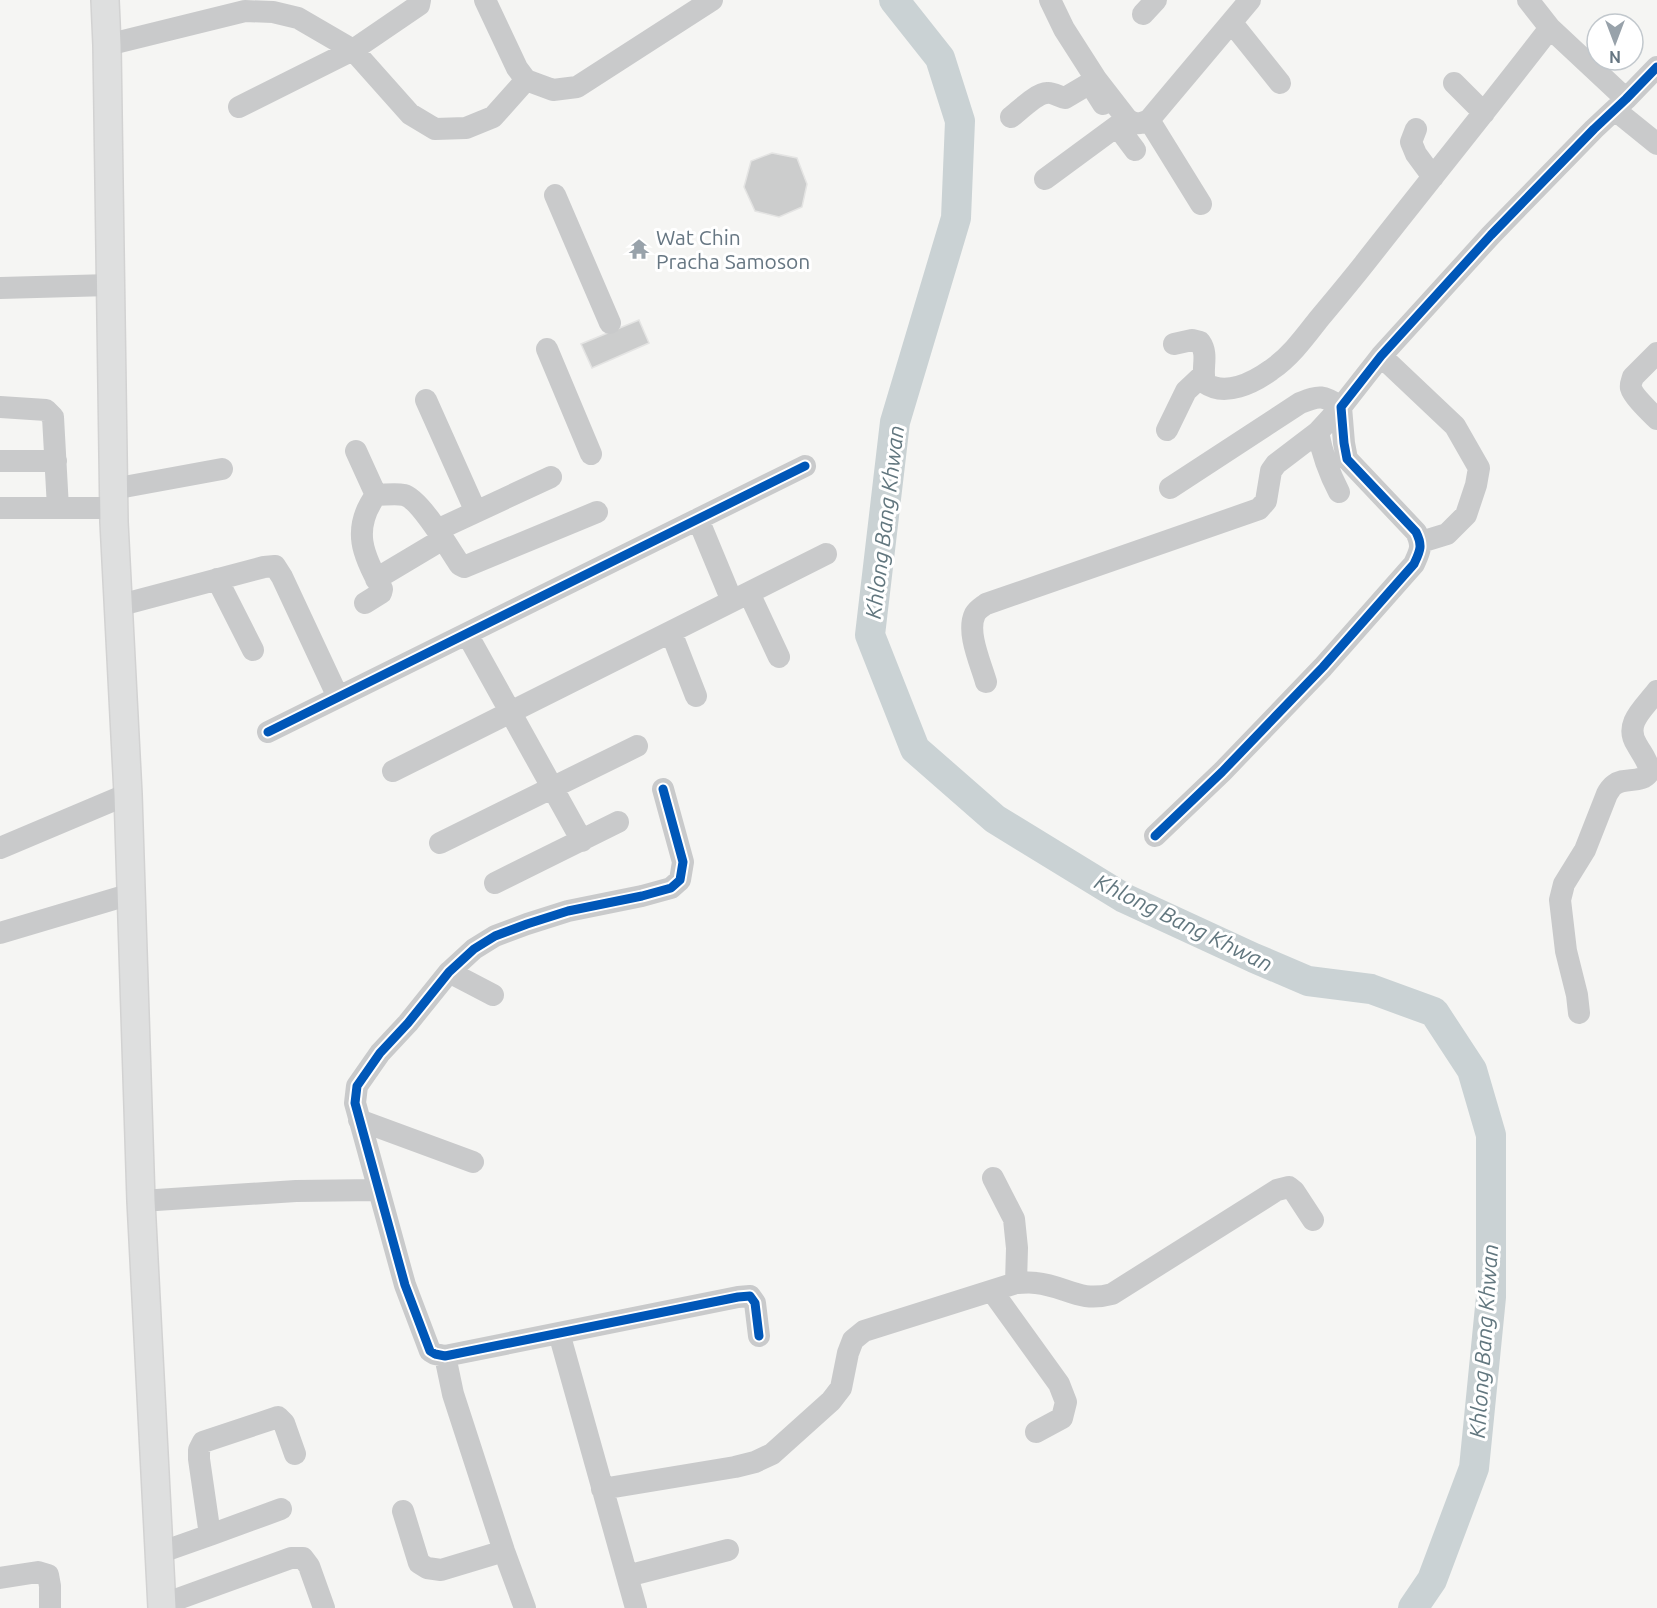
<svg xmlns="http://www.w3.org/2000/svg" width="1657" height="1608" font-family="Ubuntu,sans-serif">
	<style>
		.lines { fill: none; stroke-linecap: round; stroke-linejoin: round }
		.river { stroke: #cad2d4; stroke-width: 30 }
		.building { fill: #cccdcd; stroke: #e4e4e3; stroke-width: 1.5 }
		.major-casing { stroke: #d2d2d2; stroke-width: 30 }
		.minor { stroke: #c9cacb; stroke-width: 22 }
		.major { stroke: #dedfdf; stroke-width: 27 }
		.cycleway-casing { stroke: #fff; stroke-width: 13 }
		.cycleway { stroke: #0057b8; stroke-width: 9 }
		.labels { text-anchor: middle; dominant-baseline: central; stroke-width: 6; stroke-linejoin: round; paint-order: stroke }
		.poi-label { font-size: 21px; fill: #667682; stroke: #fff; text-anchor: start }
		.water-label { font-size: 22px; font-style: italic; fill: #62777f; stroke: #fff }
	</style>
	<rect width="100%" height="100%" fill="#f5f5f3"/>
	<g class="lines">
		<!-- river -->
		<path class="river" d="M894 0 940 58 960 121 956 218 895 422 870 635 915 749 995 819 1124 898 1254 958 1308 981 1371 989 1434 1012 1472 1070 1491 1135V1297L1474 1468 1432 1580 1413 1608"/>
	</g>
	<!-- building -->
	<path class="building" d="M772 153 797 158 807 184 802 207 779 217 755 211 744 187 751 161Z
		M639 320 649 343 592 368 581 344Z"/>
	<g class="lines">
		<!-- major casing -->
		<g class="major-casing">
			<path id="major" d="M105 0 107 45 114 522 128 794 141 1201 162 1608"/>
		</g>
		<!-- minor -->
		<path class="minor" d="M485 0 517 68 526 80 553 90 577 87 712 0
			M1050 0 1064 29 1096 79 1127 119C1135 125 1140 124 1149 120L1250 0
			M1528 0 1550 28 1626 99
			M1143 14 1156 0
			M1232 23 1280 83
			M107 45 245 11 273 12 298 18 353 50 410 114 435 129 466 128 493 117 526 80
			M1454 83 1484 113
			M239 107 353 50 419 5 420 0
			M1615 110 1657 144
			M1011 117C1019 111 1037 93 1047 93 1053 92 1059 97 1065 98L1087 85H1091L1103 104
			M1149 120 1201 204
			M1416 129 1411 142 1416 154 1433 177
			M1045 179 1117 126 1135 150
			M555 195 610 323
			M0 288 110 285
			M1174 344 1192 340 1200 342C1209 355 1201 368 1205 383 1225 397 1253 383 1271 370 1290 357 1304 338 1318 320 1333 302 1349 283 1364 264 1426 185 1489 107 1550 28
			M547 349 591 454
			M1657 353 1633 377C1632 381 1630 384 1631 388 1633 396 1650 412 1657 419
			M1381 356 1455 426 1479 468 1476 485 1466 515 1447 534 1421 542
			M426 400 476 512
			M0 407 46 410 53 417 58 508
			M1167 430 1186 391 1203 375
			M1318 432C1322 453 1329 473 1339 492
			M356 451 376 495C385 495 395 493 404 495 420 499 450 550 460 565L464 567 597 512
			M0 461H56
			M113 489 222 469
			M0 508H114
			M698 519 732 601
			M437 530 551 477
			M217 579 253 650
			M376 579 443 539
			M749 593 779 657
			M365 603 381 593 382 589C363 556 351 529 376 495
			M117 606 264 567 275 566 282 577 338 697
			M671 632 696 696
			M467 634 582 841
			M986 682C981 664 966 632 975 614 977 610 982 607 986 604L1259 509 1266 501 1271 471 1276 464 1318 432 1341 407C1323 395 1320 395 1300 403L1170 488
			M268 732 805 466
			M393 771 826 554
			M663 789 683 862 680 880 671 888 642 896 568 911 527 924 495 936 474 949 449 972 408 1023 380 1053 357 1086 355 1103 405 1285 430 1351 435 1354 445 1356 738 1297 750 1296 755 1303 759 1336
			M1155 836 1222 772 1323 667 1414 564C1420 551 1423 546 1416 532L1347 459 1344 443 1341 407 1381 356 1491 235 1594 129 1626 99 1657 67
			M440 843 637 746
			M0 848 128 794
			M495 883 618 822
			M0 933 131 894
			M449 972 493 995
			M1579 1013 1577 995 1566 951 1560 900 1564 884 1585 850 1607 794C1608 792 1612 786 1614 785 1625 776 1642 785 1650 771 1648 761 1642 754 1637 745 1623 724 1644 708 1657 691
			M359 1120 473 1162
			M993 1178 1014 1219 1017 1248 1016 1283
			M141 1201 296 1191 378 1190
			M992 1291 1059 1384 1066 1402 1062 1418 1036 1432
			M559 1333 636 1608
			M445 1356 453 1394 504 1551 525 1608
			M602 1489 735 1467 755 1462 772 1454 831 1401 841 1388 848 1353 853 1340 864 1331 1016 1283C1022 1283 1029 1282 1036 1283 1066 1286 1079 1303 1112 1294L1277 1190 1289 1187 1294 1191 1313 1220
			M403 1511 419 1563 427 1568 441 1570 504 1551
			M210 1535 281 1509
			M159 1553 210 1535 199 1459V1450L203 1442 278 1417 284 1423 295 1454
			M627 1576 728 1550
			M0 1578 38 1572 48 1575 50 1586V1608
			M161 1605 291 1558H303L309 1566 324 1608"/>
		<!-- major -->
		<use href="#major" class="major"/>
		<!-- cycleway casing -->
		<g class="cycleway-casing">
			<path id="cycleway" d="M268 732 805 466
				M663 789 683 862 680 880 671 888 642 896 568 911 527 924 495 936 474 949 449 972 408 1023 380 1053 357 1086 355 1103 405 1285 430 1351 435 1354 445 1356 738 1297 750 1296 755 1303 759 1336
				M1155 836 1222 772 1323 667 1414 564C1420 551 1423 546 1416 532L1347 459 1344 443 1341 407 1381 356 1491 235 1594 129 1626 99 1657 67"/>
		</g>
		<!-- cycleway -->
		<use href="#cycleway" class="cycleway"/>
	</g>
	<!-- icons -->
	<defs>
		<g id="temple-bare" transform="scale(1.62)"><path d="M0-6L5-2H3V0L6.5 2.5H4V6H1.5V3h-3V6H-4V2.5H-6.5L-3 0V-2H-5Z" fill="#98a2aa" stroke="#fff" stroke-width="2.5" paint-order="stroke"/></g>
	</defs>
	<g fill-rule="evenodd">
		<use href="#temple-bare" x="639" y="249"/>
	</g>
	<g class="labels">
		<!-- poi labels -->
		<g class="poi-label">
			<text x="656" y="237">Wat Chin<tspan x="656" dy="24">Pracha Samoson</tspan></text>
		</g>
		<!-- water labels -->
		<g class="water-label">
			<text transform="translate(884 522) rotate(-83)">Khlong Bang Khwan</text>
			<text transform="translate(1184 922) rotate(26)">Khlong Bang Khwan</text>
			<text transform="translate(1483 1341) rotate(-86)">Khlong Bang Khwan</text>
		</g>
	</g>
	<!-- north arrow -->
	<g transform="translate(1615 42) rotate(180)"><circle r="28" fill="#ffffff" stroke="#c2c8cd" stroke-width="1.5"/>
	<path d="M0-4.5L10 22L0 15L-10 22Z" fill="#98a2aa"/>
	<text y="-9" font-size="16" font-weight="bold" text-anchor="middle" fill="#667682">N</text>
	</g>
</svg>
